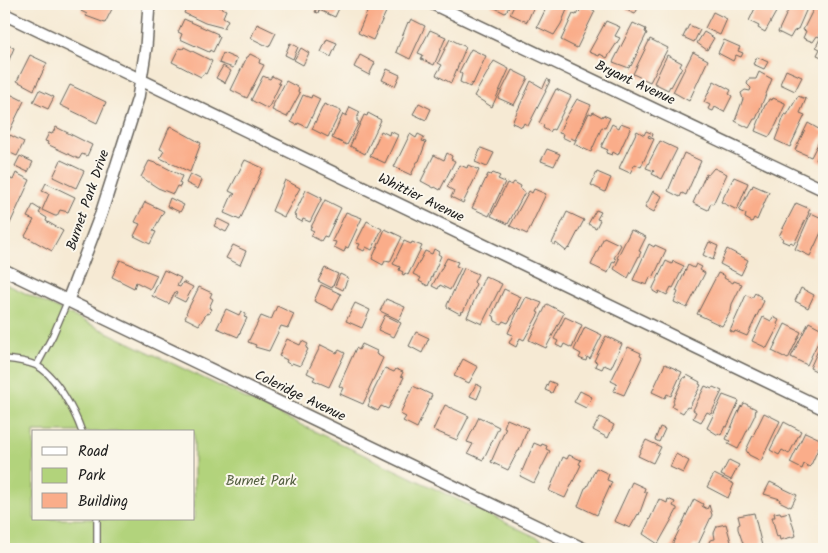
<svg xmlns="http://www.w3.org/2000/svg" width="828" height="553" font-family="Kalam,sans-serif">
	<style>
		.green { fill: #b2d37b; stroke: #67784c; fill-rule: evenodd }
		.building { fill: #faad8a }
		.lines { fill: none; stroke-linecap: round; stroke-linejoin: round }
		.service-casing { stroke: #68645c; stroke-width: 8 }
		.minor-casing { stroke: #68645c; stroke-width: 14 }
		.service { stroke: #fff; stroke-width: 5.5 }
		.minor { stroke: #fff; stroke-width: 11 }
		.labels { text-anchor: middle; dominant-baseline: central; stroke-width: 4; stroke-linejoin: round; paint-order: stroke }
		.street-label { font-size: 14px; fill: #1c1c1c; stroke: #fbf7ec }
		.park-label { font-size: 14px; fill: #505c3d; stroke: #fbf7ec }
	</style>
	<rect width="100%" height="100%" fill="#fbf7ec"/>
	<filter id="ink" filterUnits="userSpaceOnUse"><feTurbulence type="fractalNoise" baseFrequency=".02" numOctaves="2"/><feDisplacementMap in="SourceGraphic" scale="10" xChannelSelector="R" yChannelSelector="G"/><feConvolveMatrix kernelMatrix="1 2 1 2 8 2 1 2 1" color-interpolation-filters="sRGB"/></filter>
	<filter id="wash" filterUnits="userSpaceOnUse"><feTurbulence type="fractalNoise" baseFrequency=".0096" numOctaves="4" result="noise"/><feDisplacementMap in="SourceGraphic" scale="20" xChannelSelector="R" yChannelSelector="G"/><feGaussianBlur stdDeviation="1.12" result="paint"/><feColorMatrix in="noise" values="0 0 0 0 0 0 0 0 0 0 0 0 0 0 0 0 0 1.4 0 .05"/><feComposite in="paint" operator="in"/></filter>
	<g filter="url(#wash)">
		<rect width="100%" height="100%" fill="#f6ead4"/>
		<!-- green -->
		<path class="green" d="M4 283 561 549H4ZM34 432H194V519H34Z"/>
		<g id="blocks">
			<!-- building -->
			<path class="building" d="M84 4H113L114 5 105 23 86 16 87 14 81 11Z
				M188 4H213L226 10 223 17 228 20 224 28 205 23 184 13Z
				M319 4H341L335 17 319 10 318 13 315 12Z
				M373 4H377L386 8 385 11 386 12 373 40 358 33 370 5 372 6Z
				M493 4H511L505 13 491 6Z
				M515 4H535L527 22 510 14Z
				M548 4 569 5 561 24 554 35 537 27Z
				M582 4 595 11 577 48 561 40 573 14 576 15 578 12 579 13Z
				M629 4H640L635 14 626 10Z
				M757 4 780 5 765 32 758 28 759 26 749 21Z
				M791 4H809L798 29H797L795 31H794L790 38 778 32Z
				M815 6 824 11V27L819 37 817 36 813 42 803 38 806 31 803 30Z
				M713 12 727 19 720 35 705 28Z
				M184 19 218 34 217 36 220 37 213 52 210 50 209 52 180 39 182 34 178 32Z
				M411 19 425 26 410 59 396 52 408 22 409 23Z
				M606 21 620 27 615 36 620 38 607 58 600 54 599 56 589 52Z
				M633 23 646 29 645 32 647 33 631 66 630 65 629 68 613 62Z
				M257 24 276 33 269 47 251 38Z
				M689 25 700 30 694 42 683 37Z
				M430 30 446 37 434 65 421 59 423 55 418 53Z
				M824 30V58L817 55 820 49 816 47Z
				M704 32 714 38 707 50 697 43Z
				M327 39 337 43 331 57 321 52Z
				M450 39 466 47 451 83 436 75 442 65 438 63Z
				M650 39 668 48 650 82 633 74Z
				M724 40 740 47 738 51 743 53 741 57 736 55 733 61 718 53Z
				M4 43 14 48 4 72Z
				M290 43 298 47 293 59 285 55Z
				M184 47 212 61 206 74 204 73 201 77 172 62 179 48 183 49Z
				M301 48 309 53 303 65 294 60Z
				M471 49 486 56 473 84 472 83 470 87 460 82 462 74 459 72Z
				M693 52 708 60 689 101 673 92Z
				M223 53 237 59 233 68 219 63Z
				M250 54 260 59 259 63 264 65 247 98 231 90 247 57H248Z
				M30 55 47 63 34 90 17 81Z
				M360 55 375 63 369 75 354 67Z
				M667 55 682 63 680 66 682 67 671 87 670 86 668 90 654 83Z
				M757 57 768 62 764 69 753 64Z
				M494 61 509 69 492 107 474 96Z
				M223 66 231 71 225 83 216 78Z
				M387 69 400 75 395 86 382 80Z
				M512 70 528 78 514 105 498 98Z
				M786 70 802 77 795 91 780 84Z
				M759 72 772 79 756 119H754L749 128 735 121 743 99 741 93 745 90 750 91 751 88 747 84 749 79H756Z
				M263 76 270 79 272 76 280 80 278 83 280 84 268 109 251 100Z
				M547 79 550 81 545 91H546L528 126 524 123 522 127 512 123 531 81 543 88Z
				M286 81 299 88 298 92 300 93 287 117 272 110 274 106 273 105Z
				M714 81 731 90 729 94 732 96 724 112 715 107 713 111 708 109 710 105 704 102Z
				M70 85 106 102 97 123 60 105Z
				M556 89 571 96 554 130 552 129 550 132 543 128 544 125 539 123Z
				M39 90 54 97 48 109 33 102Z
				M10 94 24 101 9 132 4 129V108Z
				M303 95 311 98 312 95 320 99 307 127 298 123 297 125 291 122Z
				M798 96 806 99 800 113 805 115 790 147 775 140 785 114 787 115Z
				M773 98 785 103V105L776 125 769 137 755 131 765 105H766L769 99 772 100Z
				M577 99 591 105 575 140 571 138 570 141 562 137 563 134 559 133 565 119Z
				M419 103 431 109 426 120 413 114Z
				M324 104 341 111 328 137 312 129Z
				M350 107 360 112 357 118V121L359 122 347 145 332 138 343 114 346 116Z
				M593 112 602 117 603 115 610 118 605 128 602 127 591 152 574 144 589 113 592 114Z
				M368 113 381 120 365 154 350 146 364 115 367 116Z
				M621 123 631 127 618 155 613 152 612 155 606 153 608 150 601 147 612 124 619 128Z
				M808 123 824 132 811 157 795 150Z
				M170 126 201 143 190 172 160 158 164 151 160 149Z
				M56 127 92 145 87 156 82 154 79 159 47 144 48 142 45 141 49 133 52 134Z
				M381 131 389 135 390 131 398 135 385 163 370 156Z
				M637 131 644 135 646 131 653 134 652 137 649 135 648 137 654 139 641 167 635 164 630 173 619 168Z
				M410 134 416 138 418 134 424 137 422 141 426 142 419 161 417 162 411 175 394 167Z
				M10 135 24 142 17 156 4 150Z
				M824 140V164L816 160 818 155H817Z
				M660 141 677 149 662 179 652 174 654 171 646 168Z
				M481 148 494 153 487 167 475 162Z
				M547 149 560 154 554 166 541 161Z
				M447 153 452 156 451 159 455 161 440 190 435 187 434 188 421 181 434 155 444 160Z
				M684 153 701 161 686 195 682 193 680 197 668 191Z
				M20 156 33 162 28 172 15 166Z
				M61 160 84 171 76 188 53 177Z
				M245 160 263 168 240 220 224 213 232 195H234L235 194 229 191Z
				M149 161 161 165 182 176 179 183 181 184 180 187 177 186 173 194 158 188 141 177Z
				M460 165 467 168 468 165 479 170 463 203 451 197 454 191 447 187Z
				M714 168 727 174 713 204 711 203 708 210 693 203 706 174 708 175Z
				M597 172 611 178 605 192 591 185Z
				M16 173 30 180 8 228 4 226V189L9 178 13 180Z
				M493 173 500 176 498 179 505 182 489 216 472 208 488 174 491 175Z
				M190 174 202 180 198 189 186 183Z
				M734 177 748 183 737 210 721 202Z
				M285 180 300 188 284 217 272 211Z
				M514 182 521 186 520 189 525 192 508 224 491 216 507 183 512 185Z
				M46 183 75 197 68 212 60 210 57 216H55L42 210 49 194 42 191Z
				M753 185 769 192 757 220 754 218 752 222 745 218 746 214 739 211 751 187 752 188Z
				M534 189 546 194 527 234 510 226 529 191 532 193Z
				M306 190 322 198 310 222 303 219 302 222 295 218 296 216 294 215Z
				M653 191 662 196 654 212 645 207Z
				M170 198 184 205 180 212 167 206Z
				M325 200 341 208 327 237 324 236 321 241 311 236 314 231 310 229Z
				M145 202 164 211 153 231 156 232 150 244 134 236 140 224 135 222Z
				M796 203 810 209 808 213H809L794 244 791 242 789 244 782 241 783 238 779 236Z
				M33 205 41 210 39 213 47 218 46 221 63 231 52 251 25 236 34 220 27 217Z
				M596 210 601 212 597 219 600 220 596 228 588 224Z
				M346 212 362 218 348 248 346 247 344 252 334 247 336 242 332 241Z
				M567 212 584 220 569 249 568 248 566 251 556 243 555 245 552 243Z
				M811 213 824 219V226L810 256 795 249Z
				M218 219 230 225 226 232 214 226Z
				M367 221 382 229 372 250 366 247 364 251 358 248 360 244 356 243Z
				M385 229 402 237 390 262 385 261 383 265 372 259Z
				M631 230 646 237 639 251 641 252 628 278 614 269 619 259 617 258Z
				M604 237 621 245 614 258 616 259 615 262 613 261 608 273 591 265Z
				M404 241 411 244 412 242 422 246 408 275 405 273 404 275 402 274 403 272 399 270 400 267 393 264Z
				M709 242 718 246 713 260 703 255Z
				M649 244 654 247 655 245 666 250 653 278 650 277 647 285 633 280Z
				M233 245 246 251 240 265 226 258Z
				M434 249 439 252 438 254 441 256 428 286 419 281 421 278 413 274 425 251 432 254Z
				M727 249 748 260 741 275 720 264Z
				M447 258 458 262 456 266 461 268 450 290 440 285 438 289 432 286Z
				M120 260 157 275 150 289 136 282 134 288 112 277Z
				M666 261 672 264 673 261 684 266 673 288 671 287 667 295 659 291 658 294 653 291V288Z
				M696 264 702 267 700 270 705 273 687 308 674 302 678 292 676 291 688 265 694 268Z
				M325 268 338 274 332 288 318 281Z
				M464 268 478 274 474 282 476 284 463 312 461 311 460 314 447 307V305Z
				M164 270 181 278 177 286 180 287 183 282 193 287 185 302 175 297 177 293 175 292 169 304 152 296Z
				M718 273 725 276 724 278 733 283 734 281 742 284 732 304 731 311 722 326 697 314Z
				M340 274 348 278 343 290 335 286Z
				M485 276 502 284 482 324 467 317Z
				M321 285 341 294 333 310 314 301Z
				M199 287 212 293 210 297 213 299 209 308 212 309 209 314 207 313 199 325 185 318 187 314 186 313Z
				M801 288 814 295 808 308 795 301Z
				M504 289 521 297 517 305 518 306 508 323 503 321 501 324 495 321 494 316 492 315Z
				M755 293 761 297 760 299 764 301 747 336 735 331 734 333 730 331 746 295 752 298Z
				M526 297 542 303 537 312 539 313 524 340 520 338 516 347 509 343 513 335 508 333 519 308 520 309Z
				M386 299 405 307 399 320 380 311Z
				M355 303 370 310 362 328 346 321Z
				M547 304 564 313 546 348 529 340Z
				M277 306 294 314 288 328 281 326 269 351 255 347 256 345 248 342 261 316 271 320Z
				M226 309 239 315 241 311 246 314 244 317 247 318 238 337 217 328Z
				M385 315 401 323 394 337 378 330Z
				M565 317 582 325 572 348 564 344 562 348 556 345 558 341 554 339Z
				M763 317 771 321 773 317 779 320 777 324 779 325 767 348 752 341Z
				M809 322 824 330 807 365 791 357Z
				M785 324 801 332 788 359 772 351Z
				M585 327 602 335 590 359 587 357 586 361 579 358 581 354 574 350Z
				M416 332 429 338 422 353 409 346Z
				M606 336 622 344 611 368 604 365 602 369 595 366 597 362 594 361Z
				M824 337V375L810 368Z
				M287 339 300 345 302 341 308 344 306 348 308 349 300 366 292 363 291 365 286 362 287 360 279 356Z
				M362 344 377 351 376 354 383 358 368 391H369L363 404 340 394 343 388 339 386 356 348 359 350Z
				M321 345 337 353 339 350 345 353 329 387 313 380 315 377 307 373Z
				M628 347 641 353 640 356 642 357 624 395 614 391 617 384 611 381Z
				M463 359 478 367 469 383 454 376Z
				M665 364 682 372 671 396 667 394 665 398 652 392Z
				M385 368 394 372 396 369 403 372 401 376 404 377 388 409 381 406 378 411 368 406 370 401 369 400Z
				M687 375 700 382 699 384 701 385 691 404 689 408 687 407 683 413 672 407 674 403 673 401 684 377 686 378Z
				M549 381 556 384 552 393 545 390Z
				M476 384 482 387 477 399 470 396Z
				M413 386 432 395 417 428 403 421 406 417 400 414Z
				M705 386 712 389 713 387 722 391 711 414 707 412 701 422 693 418 696 412 693 410Z
				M580 391 592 397 586 408 574 402Z
				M723 395 739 401 727 427 725 426 721 435 718 433V435L707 428Z
				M744 403 756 409 755 415 738 449 728 444 730 441 726 439 741 406 742 407Z
				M445 405 469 416 457 440 433 430Z
				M764 413 780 421 761 461 749 455 746 450Z
				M479 417 499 427 483 460 468 453 473 444 467 442Z
				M600 417 614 425 608 438 593 430Z
				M507 419 528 428 519 451H518L508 470 491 462 506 428 504 427Z
				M784 422 801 431 789 454 782 450 779 455 770 450Z
				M660 427 665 429 659 442 655 440Z
				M805 432 822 440 811 465 809 467 804 464 802 469 790 463Z
				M646 440 661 447 653 463 638 456Z
				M534 443 541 446 542 444 547 446 546 449 550 451 534 483 520 476Z
				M676 454 689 461 683 473 670 467Z
				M569 455 581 460 579 464 581 465 565 498 549 491 563 457 567 459Z
				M729 460 739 465 731 480 721 475Z
				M596 468 609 474 607 480 612 482 597 515 578 506 585 488 587 487Z
				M714 474 734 484 728 498 707 487Z
				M632 482 645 488 644 491 647 493 639 515 638 514 630 528 614 521Z
				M770 482 797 495 791 507 779 501 780 499 764 494Z
				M659 499 667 503 668 499 675 502 673 506 677 508V510L658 544 643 534Z
				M694 499 703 504 702 506 707 509 709 505 712 515 698 545 695 544 691 549H670Z
				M780 512 781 514 789 512 796 536 780 540 779 536 777 537 772 517H775L774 513Z
				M754 513 762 546 745 549 738 529V525L740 524 738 516Z
				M726 524 733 549H706L710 540 715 539 714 533 717 526Z"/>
		</g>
	</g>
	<g filter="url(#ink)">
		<use href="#blocks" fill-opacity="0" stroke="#68645c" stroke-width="1"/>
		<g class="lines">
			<!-- service casing -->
			<g class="service-casing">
				<path id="service" d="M4 359C14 360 25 361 35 365 55 373 75 412 82 432
					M37 365 53 335 68 300
					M97 549V519"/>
			</g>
			<!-- minor casing -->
			<g class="minor-casing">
				<path id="minor" d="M433 4 824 190
					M4 14 824 409
					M4 270 584 549
					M68 300 101 214 138 98 146 47 149 4"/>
			</g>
			<!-- service -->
			<use href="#service" class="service"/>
			<!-- minor -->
			<use href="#minor" class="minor"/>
		</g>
	</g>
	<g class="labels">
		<!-- street labels -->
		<g class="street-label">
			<text transform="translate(635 83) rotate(25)">Bryant Avenue</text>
			<text transform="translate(421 198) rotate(26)">Whittier Avenue</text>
			<text transform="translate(88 200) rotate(-71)">Burnet Park Drive</text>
			<text transform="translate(300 396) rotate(26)">Coleridge Avenue</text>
		</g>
		<!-- park labels -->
		<g class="park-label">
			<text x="261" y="481">Burnet Park</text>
		</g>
	</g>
	<!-- margin -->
	<rect width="828" height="553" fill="none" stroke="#fbf7ec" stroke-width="20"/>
	<!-- legend -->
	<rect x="32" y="430" width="162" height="90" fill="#fbf7ec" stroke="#a29f99"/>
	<rect x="42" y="447" width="25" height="8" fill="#ffffff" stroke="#a29f99"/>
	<text x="78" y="456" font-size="15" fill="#1c1c1c">Road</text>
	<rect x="42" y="468" width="25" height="15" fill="#b2d37b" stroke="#a29f99"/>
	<text x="78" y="480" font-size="15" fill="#1c1c1c">Park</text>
	<rect x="42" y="493" width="25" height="15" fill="#faad8a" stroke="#a29f99"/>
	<text x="78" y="506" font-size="15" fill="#1c1c1c">Building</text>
</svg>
